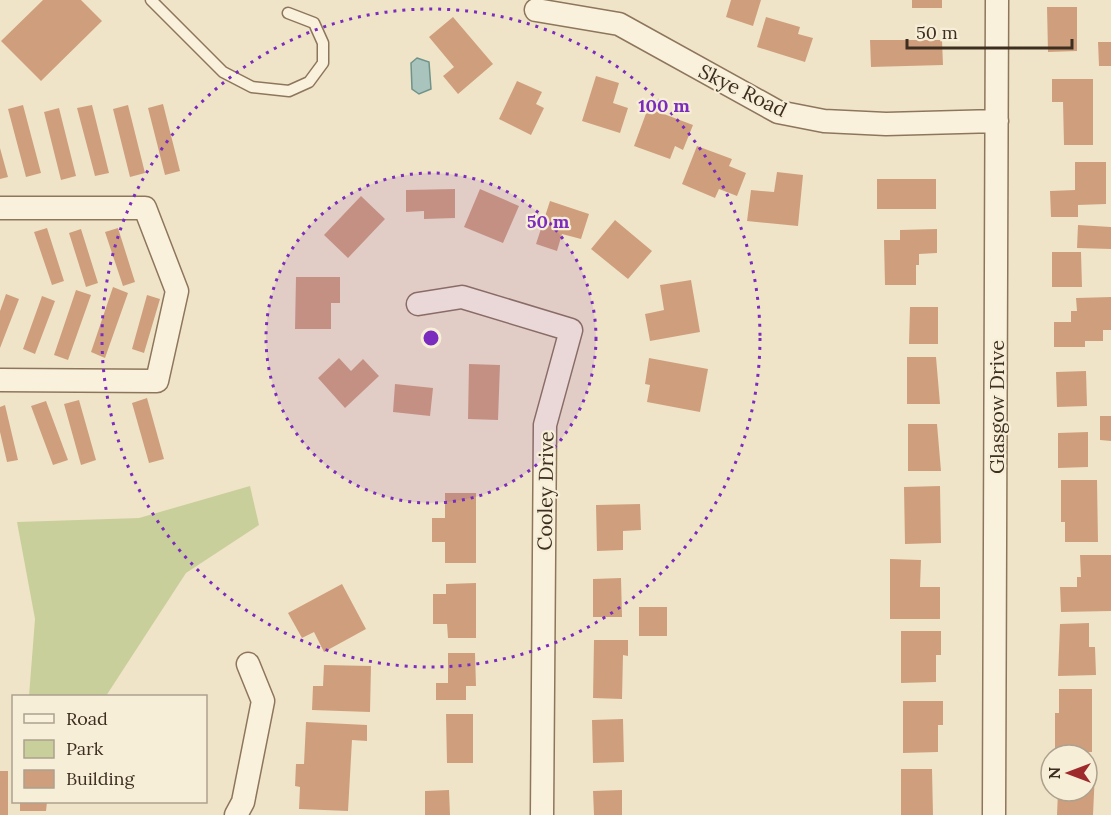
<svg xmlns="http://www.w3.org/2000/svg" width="1111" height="815" font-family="Lora,serif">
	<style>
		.green { fill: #c9cf9b }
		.water { fill: #a9c4bc; stroke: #6f938a; stroke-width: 1.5 }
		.building { fill: #cf9f7d }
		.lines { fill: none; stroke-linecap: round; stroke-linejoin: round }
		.service-casing { stroke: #8d765c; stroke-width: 13 }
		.minor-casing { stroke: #8d765c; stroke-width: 25 }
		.service { stroke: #faf1dc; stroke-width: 10 }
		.minor { stroke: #faf1dc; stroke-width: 22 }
		.ring { fill: none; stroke: #7b2cbf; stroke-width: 3; stroke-dasharray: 3 6 }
		.labels { text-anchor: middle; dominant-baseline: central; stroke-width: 4.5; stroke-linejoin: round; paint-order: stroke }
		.street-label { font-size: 20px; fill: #3d2e20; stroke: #f7eed8 }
		.centre { fill: #7b2cbf; stroke: #f7eed8; stroke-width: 3 }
		.ring-label { font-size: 18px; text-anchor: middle; font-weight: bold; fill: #7b2cbf; stroke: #f7eed8; stroke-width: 4.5; stroke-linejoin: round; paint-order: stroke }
	</style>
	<rect width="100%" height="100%" fill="#f0e4c8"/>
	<!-- green -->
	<path class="green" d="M250 486 259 525 186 573 106 696H29L35 619 17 522 139 518Z"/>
	<!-- water -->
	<path class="water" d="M417 58 429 62 431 89 419 94 412 89 411 63Z"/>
	<!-- building -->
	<path class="building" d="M43 0H81L102 21 41 81 1 41Z
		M731 0H761L753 26 726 17Z
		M912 0H942V8H912Z
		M1047 7H1077V51L1048 52Z
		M453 17 493 64 458 94 443 76 454 67 429 37Z
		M766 17 800 27 798 34 813 38 805 62 757 47Z
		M870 40H942L943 65 871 67Z
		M1098 42H1111V66H1099Z
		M596 76 619 83 613 103 628 108 620 133 582 121Z
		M1052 79H1093V145H1064L1063 102H1052Z
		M517 81 542 92 536 104 544 108 531 135 499 119Z
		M163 104 180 171 165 175 148 108Z
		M23 105 41 173 26 177 8 109Z
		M92 105 109 173 95 176 77 108Z
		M128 105 145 173 130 177 113 109Z
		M59 108 76 176 61 180 44 112Z
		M648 108 693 125 683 150 675 146 670 159 634 146Z
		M697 146 732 159 729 166 746 173 737 196 719 189 715 198 682 184Z
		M0 148 8 177 0 179Z
		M1075 162H1106V204L1078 205V217H1051L1050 191 1075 190Z
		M777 172 803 175 798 226 747 221 751 190 774 192Z
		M877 179H936V209H877Z
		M455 189V218L424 219V211L406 212V190Z
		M480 189 519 206 503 243 464 227Z
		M361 196 385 219 348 258 324 235Z
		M550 201 589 214 581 239 562 234 557 251 536 244Z
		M615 220 652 251 628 279 591 249Z
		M1078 225 1111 227V249L1077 248Z
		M47 228 64 281 52 285 34 232Z
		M118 228 135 282 123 286 105 232Z
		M81 229 98 283 86 287 69 233Z
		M937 229V253L919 254V265H916V285H885L884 240H900V230Z
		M1052 252H1081L1082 287H1052Z
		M296 277H340V303H331V329H295Z
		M691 280 700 332 650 341 645 314 664 310 660 285Z
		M113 287 128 293 105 358 91 352Z
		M76 290 91 295 68 360 54 355Z
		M6 294 19 299 0 348V311Z
		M147 295 160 299 144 353 132 349Z
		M42 296 55 301 35 354 23 349Z
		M1111 297V330H1103V341H1085V347H1054V322H1071V311H1077L1076 298Z
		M910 307H938V344H909Z
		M907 357H936L940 404H907Z
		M339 358 351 371 363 359 379 376 345 408 318 378Z
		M649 358 708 369 700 412 647 402 650 385 645 384Z
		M469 364 500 365 498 420 468 419Z
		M1086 371 1087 406 1057 407 1056 372Z
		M395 384 433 388 430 416 393 412Z
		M147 398 164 459 149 463 132 403Z
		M79 400 96 460 81 465 64 404Z
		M46 401 68 460 53 465 31 406Z
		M5 405 18 460 7 462 0 432V407Z
		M1100 416H1111V441L1100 440Z
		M908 424H937L941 471H908Z
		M1088 432V467L1058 468V433Z
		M1061 480H1097L1098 542H1065V522H1061Z
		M940 486 941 543 905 544 904 487Z
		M445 493H476V563H445V542H432V518H445Z
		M640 504 641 530 623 531V550L597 551 596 505Z
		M1080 555H1111V611L1061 612 1060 587H1077V577H1081Z
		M890 559 921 560 920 587H940V619H890Z
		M621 578 622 617H593V579Z
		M476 583V638H448L447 624H433V594H446V584Z
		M342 584 366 629 324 652 314 632 302 638 288 613Z
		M639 607H667V636H639Z
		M1089 623V647H1095L1096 675 1058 676 1060 624Z
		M901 631H941V655H936V682L901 683Z
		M594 640H628V656L623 655 622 699 593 698Z
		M448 653H475L476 686H466V700H436V683H448Z
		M324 665 371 666 370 712 312 710 313 686H323Z
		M1059 689H1092V752H1055V713H1059Z
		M903 701H943V725H938V752L903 753Z
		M446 714H473V763H447Z
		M623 719 624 762 593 763 592 720Z
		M306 722 367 725V741L352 740 348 811 299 809 300 787 295 786 296 764H304Z
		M901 769H932L933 815H901Z
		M0 771H8V815H0Z
		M1087 772H1095L1093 815H1057L1058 791H1087Z
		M449 790 450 815H425V791Z
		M622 790V815H594L593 791Z
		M20 802H47L46 811H20Z"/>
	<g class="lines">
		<!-- service casing -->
		<g class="service-casing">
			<path id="service" d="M151 0 223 72 252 87 289 91 309 82 323 63V43L314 23 288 13"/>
		</g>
		<!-- minor casing -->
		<g class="minor-casing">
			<path id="minor" d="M536 10 619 24 778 112 824 121 886 124 997 121
				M0 208H145L177 291 157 381 0 380
				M418 304 462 297 571 330 545 425 542 815
				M236 815 243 802 263 701 248 664
				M994 815 997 0"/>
		</g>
		<!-- service -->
		<use href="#service" class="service"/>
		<!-- minor -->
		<use href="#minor" class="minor"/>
	</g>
	<!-- distance rings -->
	<circle cx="431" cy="338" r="165" fill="#7b2cbf" fill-opacity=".12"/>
	<g class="ring">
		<circle cx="431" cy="338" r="165"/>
		<circle cx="431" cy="338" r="329"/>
	</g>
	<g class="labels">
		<!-- street labels -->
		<g class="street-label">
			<text transform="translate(743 90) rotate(26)">Skye Road</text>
			<text transform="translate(996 407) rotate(-90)">Glasgow Drive</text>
			<text transform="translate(545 491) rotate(-89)">Cooley Drive</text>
		</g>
	</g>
	<circle cx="431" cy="338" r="9" class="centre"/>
	<g class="ring-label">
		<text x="664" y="112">100 m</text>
		<text x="548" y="228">50 m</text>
	</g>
	<!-- legend -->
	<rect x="12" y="695" width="195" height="108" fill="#f7eed8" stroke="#ada18e" stroke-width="1.5"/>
	<rect x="24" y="714" width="30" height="9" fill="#faf1dc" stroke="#ada18e" stroke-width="1.5"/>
	<text x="66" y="725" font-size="18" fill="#3d2e20">Road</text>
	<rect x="24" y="740" width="30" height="18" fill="#c9cf9b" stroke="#ada18e" stroke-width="1.5"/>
	<text x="66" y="755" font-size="18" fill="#3d2e20">Park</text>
	<rect x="24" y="770" width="30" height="18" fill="#cf9f7d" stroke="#ada18e" stroke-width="1.5"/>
	<text x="66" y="785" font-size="18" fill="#3d2e20">Building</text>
	<!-- north arrow -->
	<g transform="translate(1069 773) rotate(270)"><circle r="28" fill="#f7eed8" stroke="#ada18e" stroke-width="1.5"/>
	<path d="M0-4.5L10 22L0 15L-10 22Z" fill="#9e2a2b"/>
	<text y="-9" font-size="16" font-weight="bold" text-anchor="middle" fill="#3d2e20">N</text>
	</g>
	<!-- scale -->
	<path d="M907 39v9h165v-9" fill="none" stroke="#3d2e20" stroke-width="3"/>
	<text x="916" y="39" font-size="18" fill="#3d2e20" stroke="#f7eed8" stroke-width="4.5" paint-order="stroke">50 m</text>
</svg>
